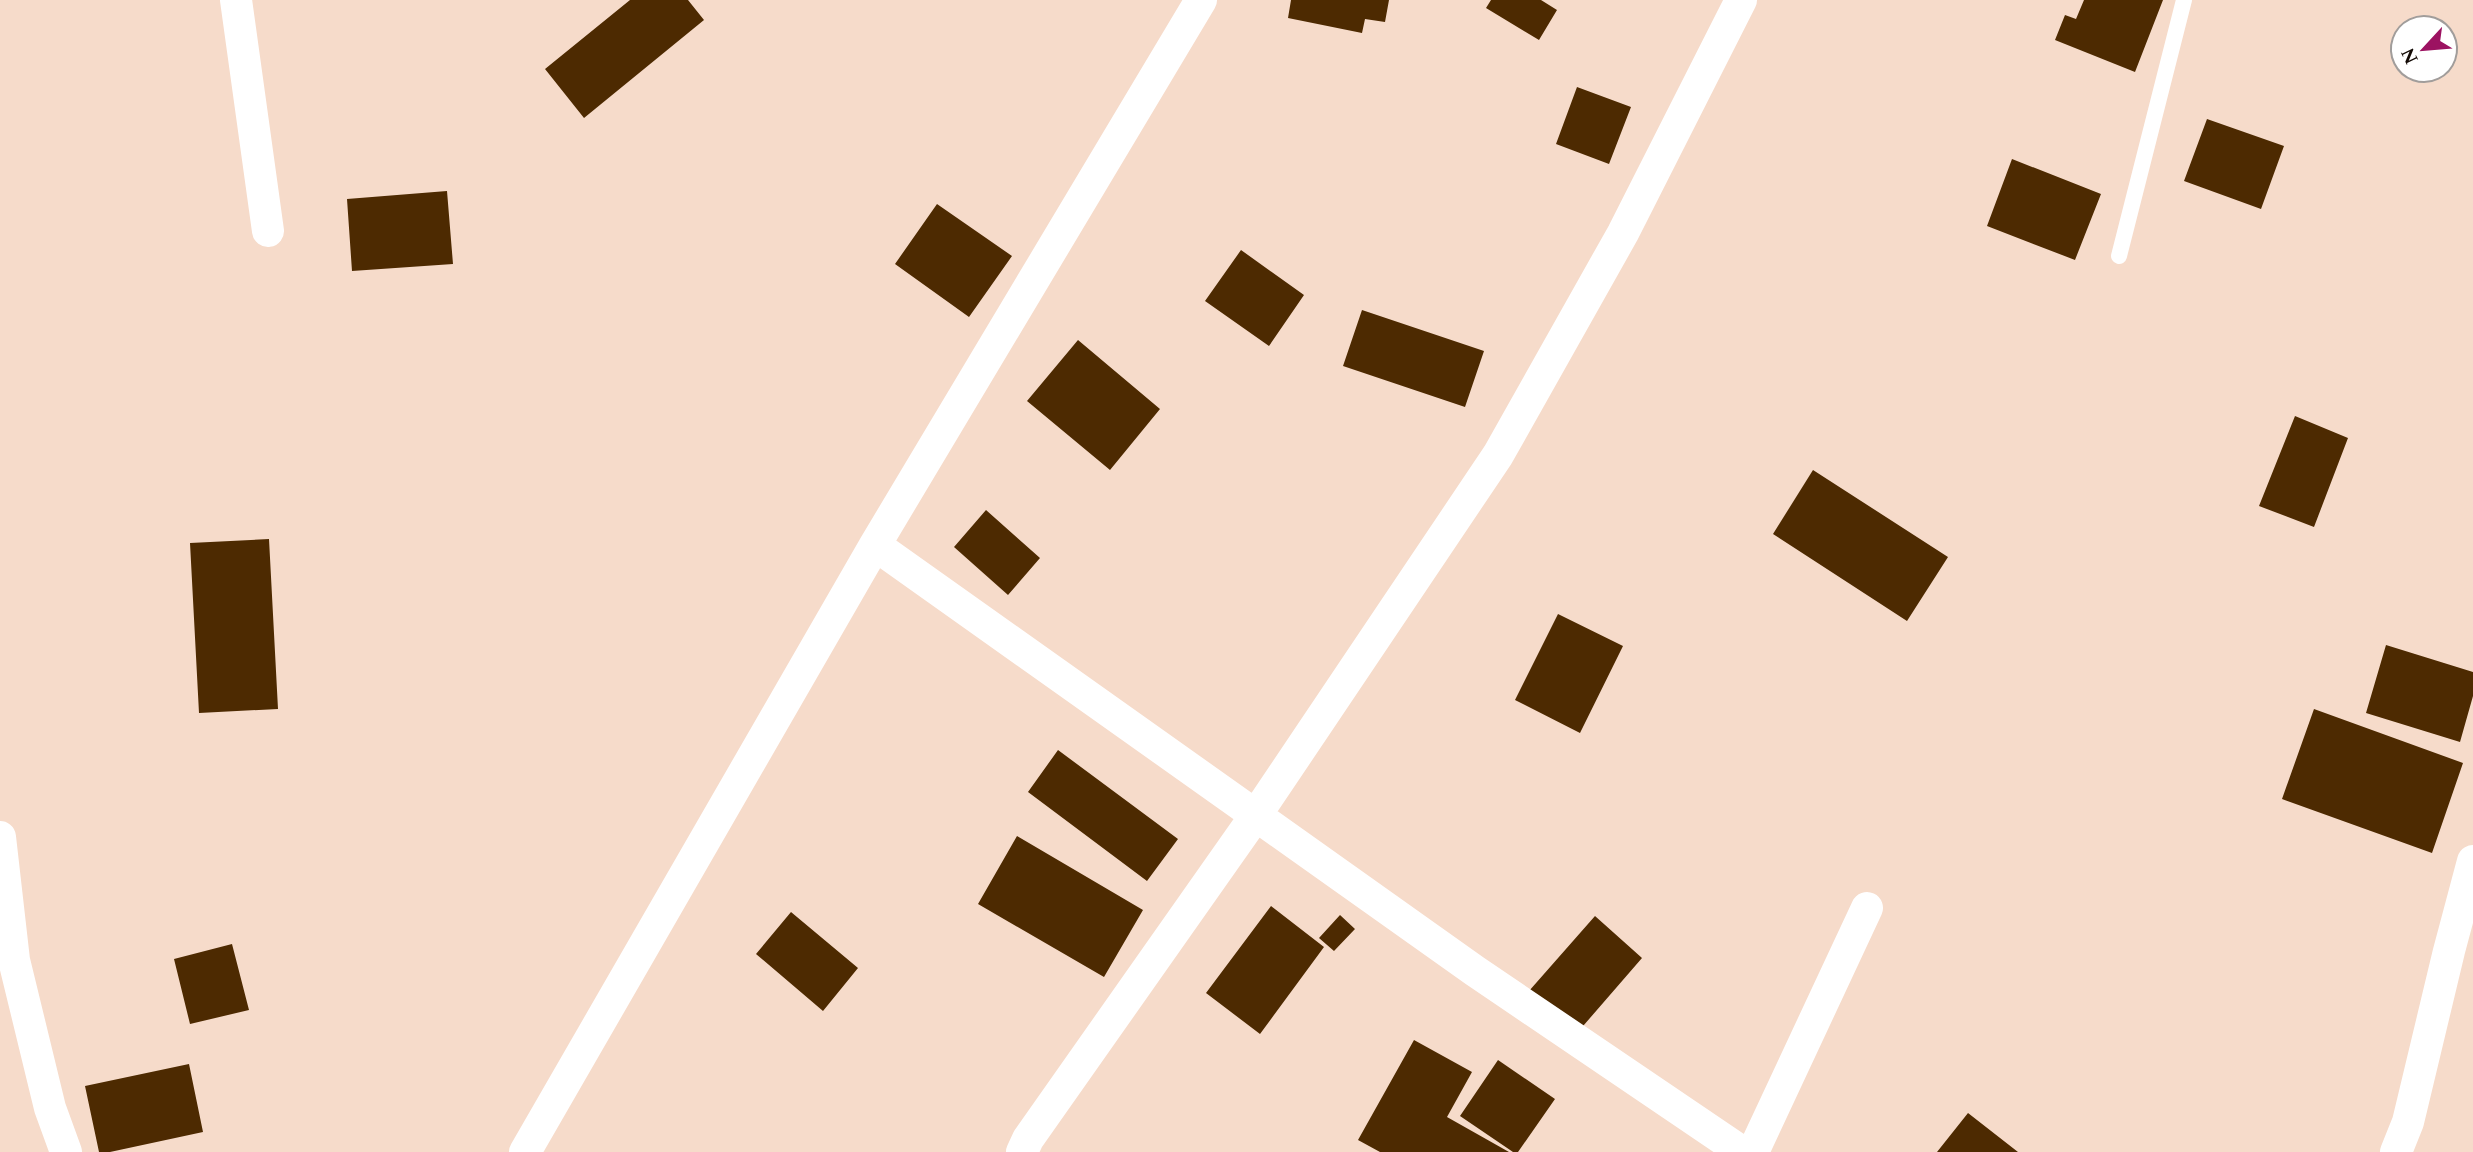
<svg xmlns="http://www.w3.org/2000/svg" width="2473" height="1152" font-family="Spectral,serif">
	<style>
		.building { fill: #4d2a01 }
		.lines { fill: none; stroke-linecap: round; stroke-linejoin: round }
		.lane { stroke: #fff; stroke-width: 16 }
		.street { stroke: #fff; stroke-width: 32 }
	</style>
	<rect width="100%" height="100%" fill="#f6dbca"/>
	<!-- building -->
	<path class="building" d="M630 0H688L704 20 584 118 545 69Z
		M1291 0H1389L1385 22 1365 19 1362 33 1288 18Z
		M1491 0H1541L1557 10 1539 40 1486 8Z
		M2084 0H2163L2135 72 2055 40 2065 15 2076 19Z
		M1577 87 1631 107 1609 164 1556 144Z
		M2207 119 2284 146 2261 209 2184 181Z
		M2012 159 2101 194 2075 260 1987 226Z
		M447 191 453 264 352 271 347 199Z
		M937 204 1012 256 969 317 895 264Z
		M1241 250 1304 295 1269 346 1205 301Z
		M1362 310 1484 351 1465 407 1343 366Z
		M1078 340 1160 409 1110 470 1027 401Z
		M2295 416 2348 438 2314 527 2259 506Z
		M1813 470 1948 557 1907 621 1773 534Z
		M986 510 1040 558 1008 595 954 547Z
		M269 539 278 709 199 713 190 543Z
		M1558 614 1623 646 1580 733 1515 700Z
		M2386 645 2473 672V696L2460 742 2366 713Z
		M2314 709 2463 763 2432 853 2282 799Z
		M1058 750 1178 839 1147 881 1028 792Z
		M1017 836 1143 910 1104 977 978 904Z
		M1271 906 1324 947 1260 1034 1206 993Z
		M791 912 858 968 823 1011 756 954Z
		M1340 915 1355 929 1334 951 1319 938Z
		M1595 916 1642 958 1577 1033 1529 991Z
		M232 944 249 1010 190 1024 174 959Z
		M1414 1040 1472 1072 1447 1117 1509 1152H1380L1358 1140Z
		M1498 1060 1555 1099 1518 1152H1513L1460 1116Z
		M189 1064 203 1132 110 1152H99L85 1086Z
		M1968 1113 2018 1152H1937Z"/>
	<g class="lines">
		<!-- lane -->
		<path class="lane" d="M2119 256 2184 0"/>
		<!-- street -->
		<path class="street" d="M236 0 268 231
			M875 545 1475 971 1742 1152
			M0 837 14 960 50 1108 66 1152
			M525 1152 875 545 1201 0
			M1022 1152 1028 1139 1256 815 1498 455 1623 233 1741 0
			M1753 1152 1867 908
			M2396 1152 2408 1122 2449 951 2473 861"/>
	</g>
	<!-- north arrow -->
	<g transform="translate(2424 49) rotate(244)"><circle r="33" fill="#ffffff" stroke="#a19d9b" stroke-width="2"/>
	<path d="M0-5L12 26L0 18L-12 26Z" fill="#9c1261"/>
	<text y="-10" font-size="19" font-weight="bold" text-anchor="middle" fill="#130a05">N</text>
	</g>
</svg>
